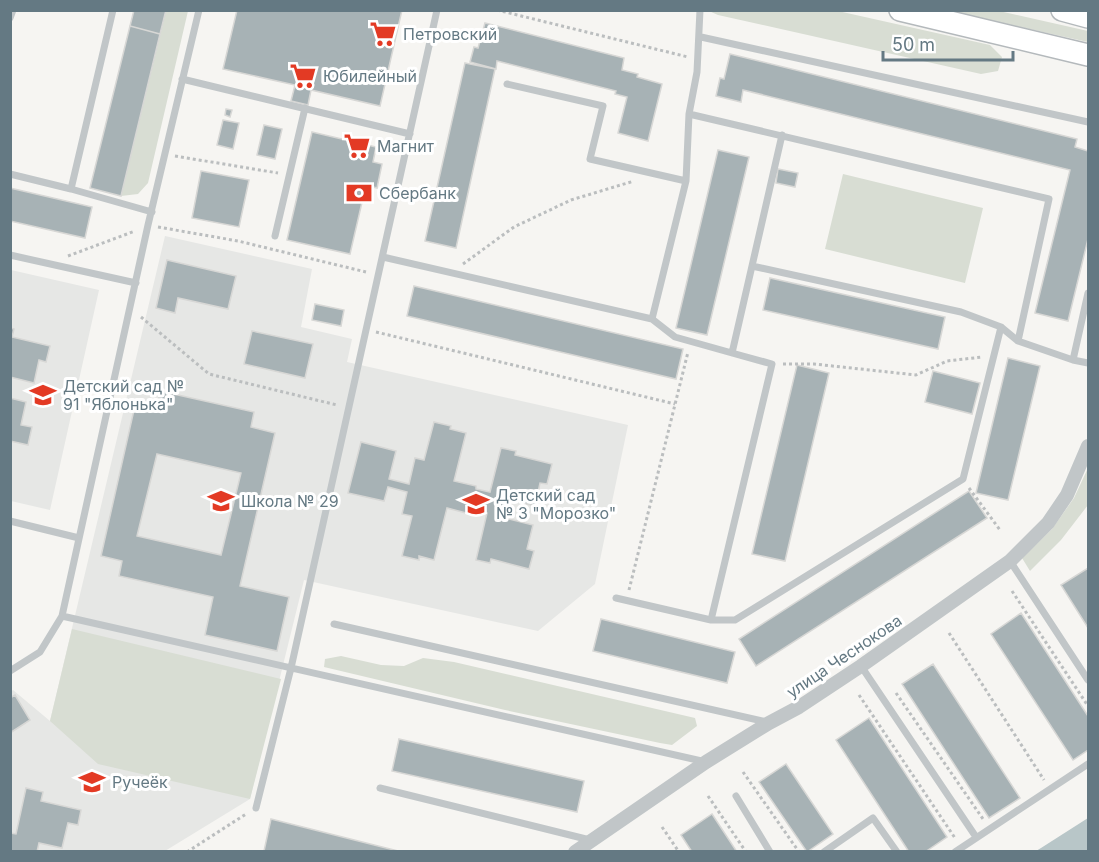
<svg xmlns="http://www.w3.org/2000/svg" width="1099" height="862" font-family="Inter,sans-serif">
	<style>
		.built { fill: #e6e7e5 }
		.green { fill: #d8ddd3 }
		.water { fill: #b8c6c8 }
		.building { fill: #a7b2b5; stroke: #d7d7d5; stroke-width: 1.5; fill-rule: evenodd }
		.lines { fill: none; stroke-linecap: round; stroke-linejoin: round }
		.primary-casing { stroke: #b4b9bc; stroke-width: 24 }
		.path { stroke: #bbbebf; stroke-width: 3; stroke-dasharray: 3 3; stroke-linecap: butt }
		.service { stroke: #c1c6c8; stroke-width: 7 }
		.minor { stroke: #c1c6c8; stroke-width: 14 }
		.primary { stroke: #fff; stroke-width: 21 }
		.labels { text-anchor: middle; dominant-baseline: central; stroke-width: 6; stroke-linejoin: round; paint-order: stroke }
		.poi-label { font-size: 16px; fill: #647983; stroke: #fff; text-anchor: start }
		.street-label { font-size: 16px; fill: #647983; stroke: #fff }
	</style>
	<rect width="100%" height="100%" fill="#f6f5f2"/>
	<!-- built -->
	<path class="built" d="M165 236 312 269 301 327 352 339 347 362 628 425 595 584 538 631 304 580 250 799 165 851H11L10 692 13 690 50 721Z
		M11 270 99 290 50 510 11 501Z"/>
	<!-- green -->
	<path class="green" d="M166 11H188L148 183 138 194 121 196Z
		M709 11H838L990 45 1002 57 998 71 981 74 718 15Z
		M949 11H999L1088 31V42Z
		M843 174 983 208 965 283 825 249Z
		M1088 468V505L1061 540 1030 571 1022 558 1052 529 1074 498Z
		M72 629 281 679 250 799 98 764 50 721Z
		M341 656 381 665 404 666 423 658 454 662 695 718 697 726 672 745 660 743 505 710 324 667 325 659Z"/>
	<!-- water -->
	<path class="water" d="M1088 818V851H1036L1041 848Z"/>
	<!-- building -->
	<path class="building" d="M134 10H166L160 34 130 26Z
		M237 10H402L380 106 311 90 308 105 291 101 295 85 223 69Z
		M485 23 624 58 622 70 638 74 637 77 662 84 648 141 618 133 627 97 615 94 616 91 497 61 496 69 470 62 474 47 478 48Z
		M130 26 160 34 121 196 90 188Z
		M730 54 1077 139 1075 147 1088 151V239L1068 321 1035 313 1070 170 743 90 741 102 716 96 720 78 724 79Z
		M465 63 495 69 456 248 425 241Z
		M226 109 232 110 230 117 225 115Z
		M223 120 239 123 233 149 217 145Z
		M264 125 282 129 275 159 257 155Z
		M312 132 376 147 373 162 382 164 377 188 366 185 350 254 287 240Z
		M718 150 749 157 707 335 676 328Z
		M778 169 798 173 795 187 776 183Z
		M201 171 249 180 239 227 192 218Z
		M10 188 92 207 85 238 10 221Z
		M167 260 236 276 228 309 178 298 175 313 156 308Z
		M770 278 945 317 938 349 763 310Z
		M414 286 683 349 676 379 407 316Z
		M315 304 344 310 341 326 312 320Z
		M10 328 14 329 12 337 50 346 46 362 39 360 34 383 10 377Z
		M252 331 313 344 305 378 244 364Z
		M1008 358 1040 366 1008 500 976 493Z
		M797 365 829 373 785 561 752 554Z
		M933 371 980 383 972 414 925 402Z
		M160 391 254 412 251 427 275 433 240 586 289 597 277 651 205 635 213 597 119 576 122 561 101 556 136 401 157 406ZM157 454 241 473 221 555 137 536Z
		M10 398 26 402 21 425 32 427 28 445 10 441Z
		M434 422 451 426 450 429 466 433 454 481 476 486V489L490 492 501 448 516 451 515 455 552 464 547 484 540 483 535 506 510 500 505 518 533 525 527 549 534 551 529 569 491 559 490 563 476 560 487 513 471 509 470 514 447 508 434 560 419 556V560L402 556 412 516 402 514 407 492 388 487 384 501 348 493 361 442 396 451 389 479 409 484 415 458 424 460Z
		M969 491 987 518 756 666 739 639Z
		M1088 568V628L1061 585Z
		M1021 613 1088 716V750L1073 760 991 634Z
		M601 619 735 652 727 683 593 651Z
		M933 664 1020 798 989 818 902 684Z
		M15 695 30 720 10 733V698Z
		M869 718 947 837 925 852H909L836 740Z
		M399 739 584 781 577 812 392 771Z
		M786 764 833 834 807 852 759 782Z
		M26 788 43 792 41 801 81 810 78 825 68 823 62 848 39 843 37 852H10V833L16 834Z
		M712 814 737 852H692L681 835Z
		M271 819 402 852 264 851Z"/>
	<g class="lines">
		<!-- primary casing -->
		<g class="primary-casing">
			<path id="primary" d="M900 10 1088 55
				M1062 10 1088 17"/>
		</g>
		<!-- path -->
		<path class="path" d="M497 10 688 57
			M175 156 278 173
			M158 227 238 241 366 272
			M68 256 135 231
			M463 264 514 227 571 200 634 181
			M141 317 209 374 337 405
			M376 332 675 404
			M783 364H814L916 375 947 361 982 357
			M969 488 1000 530
			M629 590 688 352
			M1012 591 1088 706
			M949 633 1044 780
			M896 693 983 819
			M859 695 955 838
			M743 772 799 852
			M708 796 746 852
			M662 827 679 852
			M187 852 246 814"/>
		<!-- service -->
		<path class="service" d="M10 18 13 10
			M701 37 1088 122
			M182 79 410 134
			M507 84 603 106 590 159 686 181
			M689 114 1049 199 1018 341
			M782 135 752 266 961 312 1001 327 1018 341 1073 360 1088 363
			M10 174 71 189 113 10
			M71 189 152 212
			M275 236 305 108
			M10 255 136 283
			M383 257 652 319 686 181 689 114 697 72 700 10
			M652 319 675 337 732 353
			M1073 360 1088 293
			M10 521 79 538
			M1010 561 1088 680
			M616 598 711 620 772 364 732 353 752 266
			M62 616 706 762
			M711 620H735L963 479 1001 327
			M334 624 767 722
			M861 666 976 837
			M10 671 40 652 62 616 148 225 199 10
			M380 788 590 840
			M736 796 770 852
			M256 808 291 668 437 10
			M824 852 873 818 897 852
			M955 852 1088 764"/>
		<!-- minor -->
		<path class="minor" d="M575 852 706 762 769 723 799 707 861 666 1010 561 1048 523 1067 495 1088 446"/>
		<!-- primary -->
		<use href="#primary" class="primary"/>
	</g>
	<!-- icons -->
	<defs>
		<g id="supermarket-bare" transform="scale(2.07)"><path d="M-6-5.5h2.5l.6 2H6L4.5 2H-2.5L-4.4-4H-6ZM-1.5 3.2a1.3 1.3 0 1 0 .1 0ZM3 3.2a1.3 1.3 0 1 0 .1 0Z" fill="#e33a24" stroke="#fff" stroke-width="2.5" paint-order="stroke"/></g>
		<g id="bank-bare" transform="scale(2.07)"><path d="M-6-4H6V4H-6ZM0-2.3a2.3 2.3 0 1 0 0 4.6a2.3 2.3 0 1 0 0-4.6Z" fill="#e33a24" stroke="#fff" stroke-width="2.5" paint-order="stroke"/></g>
		<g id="school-bare" transform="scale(2.07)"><path d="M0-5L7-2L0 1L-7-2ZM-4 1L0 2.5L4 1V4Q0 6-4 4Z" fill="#e33a24" stroke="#fff" stroke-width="2.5" paint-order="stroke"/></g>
	</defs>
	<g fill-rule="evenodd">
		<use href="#supermarket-bare" x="383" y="34"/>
		<use href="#supermarket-bare" x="303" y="76"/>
		<use href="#supermarket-bare" x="357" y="146"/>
		<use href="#bank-bare" x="359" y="193"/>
		<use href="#school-bare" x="43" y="395"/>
		<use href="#school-bare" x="221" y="501"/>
		<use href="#school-bare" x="476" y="504"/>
		<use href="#school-bare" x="92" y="782"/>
	</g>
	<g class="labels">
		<!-- poi labels -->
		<g class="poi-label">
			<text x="403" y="34">Петровский</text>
			<text x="323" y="76">Юбилейный</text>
			<text x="377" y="146">Магнит</text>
			<text x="379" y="193">Сбербанк</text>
			<text x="63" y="386">Детский сад №<tspan x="63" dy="18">91 "Яблонька"</tspan></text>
			<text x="496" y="495">Детский сад<tspan x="496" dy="18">№ 3 "Морозко"</tspan></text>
			<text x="241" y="501">Школа № 29</text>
			<text x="112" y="782">Ручеёк</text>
		</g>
		<!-- street labels -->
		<g class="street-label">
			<text transform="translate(844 656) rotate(-34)">улица Чеснокова</text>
		</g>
	</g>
	<!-- border -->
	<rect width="1099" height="862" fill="none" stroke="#647983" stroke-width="24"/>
	<!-- scale -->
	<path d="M883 51v9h130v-9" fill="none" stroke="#647983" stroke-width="3"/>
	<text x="892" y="51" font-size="18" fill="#647983" stroke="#ffffff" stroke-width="4.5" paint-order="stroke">50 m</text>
</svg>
